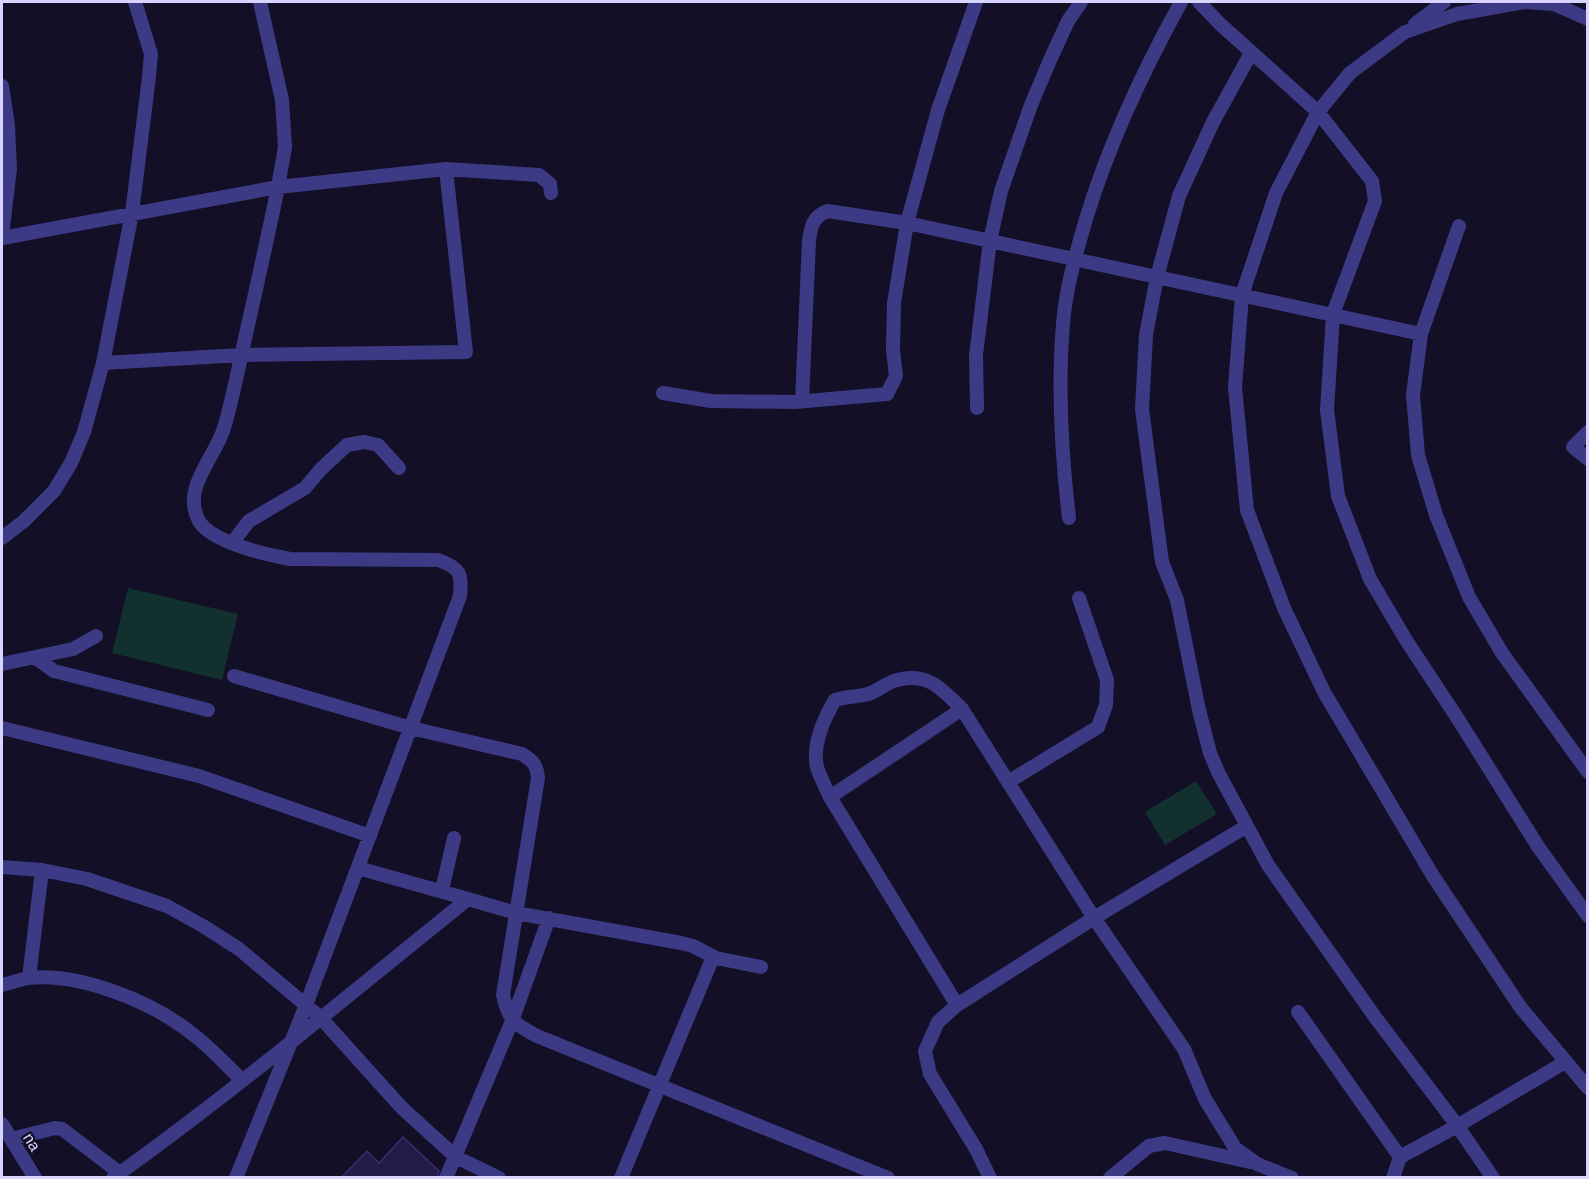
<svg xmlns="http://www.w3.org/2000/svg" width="1589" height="1179" font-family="Arial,sans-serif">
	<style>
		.green { fill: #12302f }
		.building { fill: #241b47; stroke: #3b2d73; stroke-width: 1.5 }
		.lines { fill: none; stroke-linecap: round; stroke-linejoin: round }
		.minor { stroke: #3d3a85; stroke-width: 14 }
		.labels { text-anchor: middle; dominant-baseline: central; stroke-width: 4.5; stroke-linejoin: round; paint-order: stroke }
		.street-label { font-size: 16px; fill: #d9d4ff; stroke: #130f26 }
	</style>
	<rect width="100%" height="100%" fill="#130f26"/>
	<!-- green -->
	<path class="green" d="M128 588 238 614 222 680 112 653Z
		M1196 781 1217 814 1165 845 1145 812Z"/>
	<!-- building -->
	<path class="building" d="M403 1137 439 1171 437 1178H341L367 1151 379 1163Z"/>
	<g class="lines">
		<!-- minor -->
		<path class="minor" d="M1199 2 1220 24 1318 112 1372 181 1375 201 1333 314 1327 410 1338 496 1370 579 1406 640 1458 719 1539 848 1588 916
			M1588 19 1554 4 1524 2 1457 14 1405 32 1350 73 1318 112 1276 193 1242 295 1235 387 1247 510 1284 608 1324 692 1433 876 1521 1008 1588 1088
			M1415 24 1444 2
			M1251 53 1213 122 1179 196 1157 277 1146 335 1142 409 1162 562 1177 600 1199 710 1210 753 1219 774 1268 865 1375 1017 1456 1124 1493 1178
			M2 86 8 125 10 169 2 235
			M1459 226 1421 334 1413 395 1418 455 1436 515 1469 597 1502 653 1588 772
			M2 238 278 187 446 169 539 175 550 184 551 193
			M103 363 241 355 466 352 446 169
			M663 393 711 401 795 402 887 394 896 376 893 350 894 303 907 223 938 110 976 2
			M802 401 809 241C811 226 813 216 828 211L907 223 1421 334
			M977 408 976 355 990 241 1001 191 1031 105 1050 60 1068 21 1081 2
			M1588 432 1573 447 1588 459
			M1069 518C1061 450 1057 381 1064 313 1068 281 1077 250 1086 219 1109 143 1143 71 1181 2
			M2 538 24 521 54 491 71 463 84 432 103 363 132 213 149 77 151 54 135 2
			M232 543 249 521 305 488 321 469 347 445 364 442 378 445 399 468
			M36 658 54 671 208 710
			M2 664 73 649 96 636
			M234 676 411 728 522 754C533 761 537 765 538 778L503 995C508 1020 516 1025 537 1036L888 1178
			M2 728 199 776 370 836
			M1008 782 1098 727 1106 705 1107 680 1079 598
			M830 797 962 709
			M2 867 42 870 87 879 167 906 203 926 239 949 320 1017 402 1108 456 1157 499 1178
			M442 890 454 838
			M468 899 516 913 681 943 693 946 716 958 761 967
			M29 978 42 870
			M2 985C10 983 19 980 28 978 81 972 155 1003 195 1036 212 1049 227 1066 242 1080
			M957 1005 830 797C826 788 820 777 817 767 812 745 824 718 835 700 846 696 857 697 868 694 878 691 887 682 897 680 928 672 942 689 962 709L1094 918 1184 1049 1205 1099 1235 1148 1257 1164 1292 1178
			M1298 1012 1400 1157
			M2 1124 35 1178
			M11 1139 55 1128 62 1129 120 1173
			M113 1178C236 1090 351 993 468 899L358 868
			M236 1178 306 1005 460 596C462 574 461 568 438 560L290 559C267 555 211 542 199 521 181 488 215 458 224 428 233 398 239 365 246 334 257 285 268 236 278 187L285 147 282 100 260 2
			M446 1178 512 1021 549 918
			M621 1178 713 957
			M990 1178 976 1149 930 1074 925 1051 938 1022 957 1005 1094 918 1247 826
			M1110 1178 1149 1146 1165 1143 1250 1162
			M1393 1178 1400 1157 1457 1126 1565 1062"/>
	</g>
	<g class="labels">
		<!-- street labels -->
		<g class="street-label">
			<text transform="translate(32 1142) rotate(58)">na</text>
		</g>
	</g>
	<!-- border -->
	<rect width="1589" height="1179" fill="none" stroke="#d9d4ff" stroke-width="6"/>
</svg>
